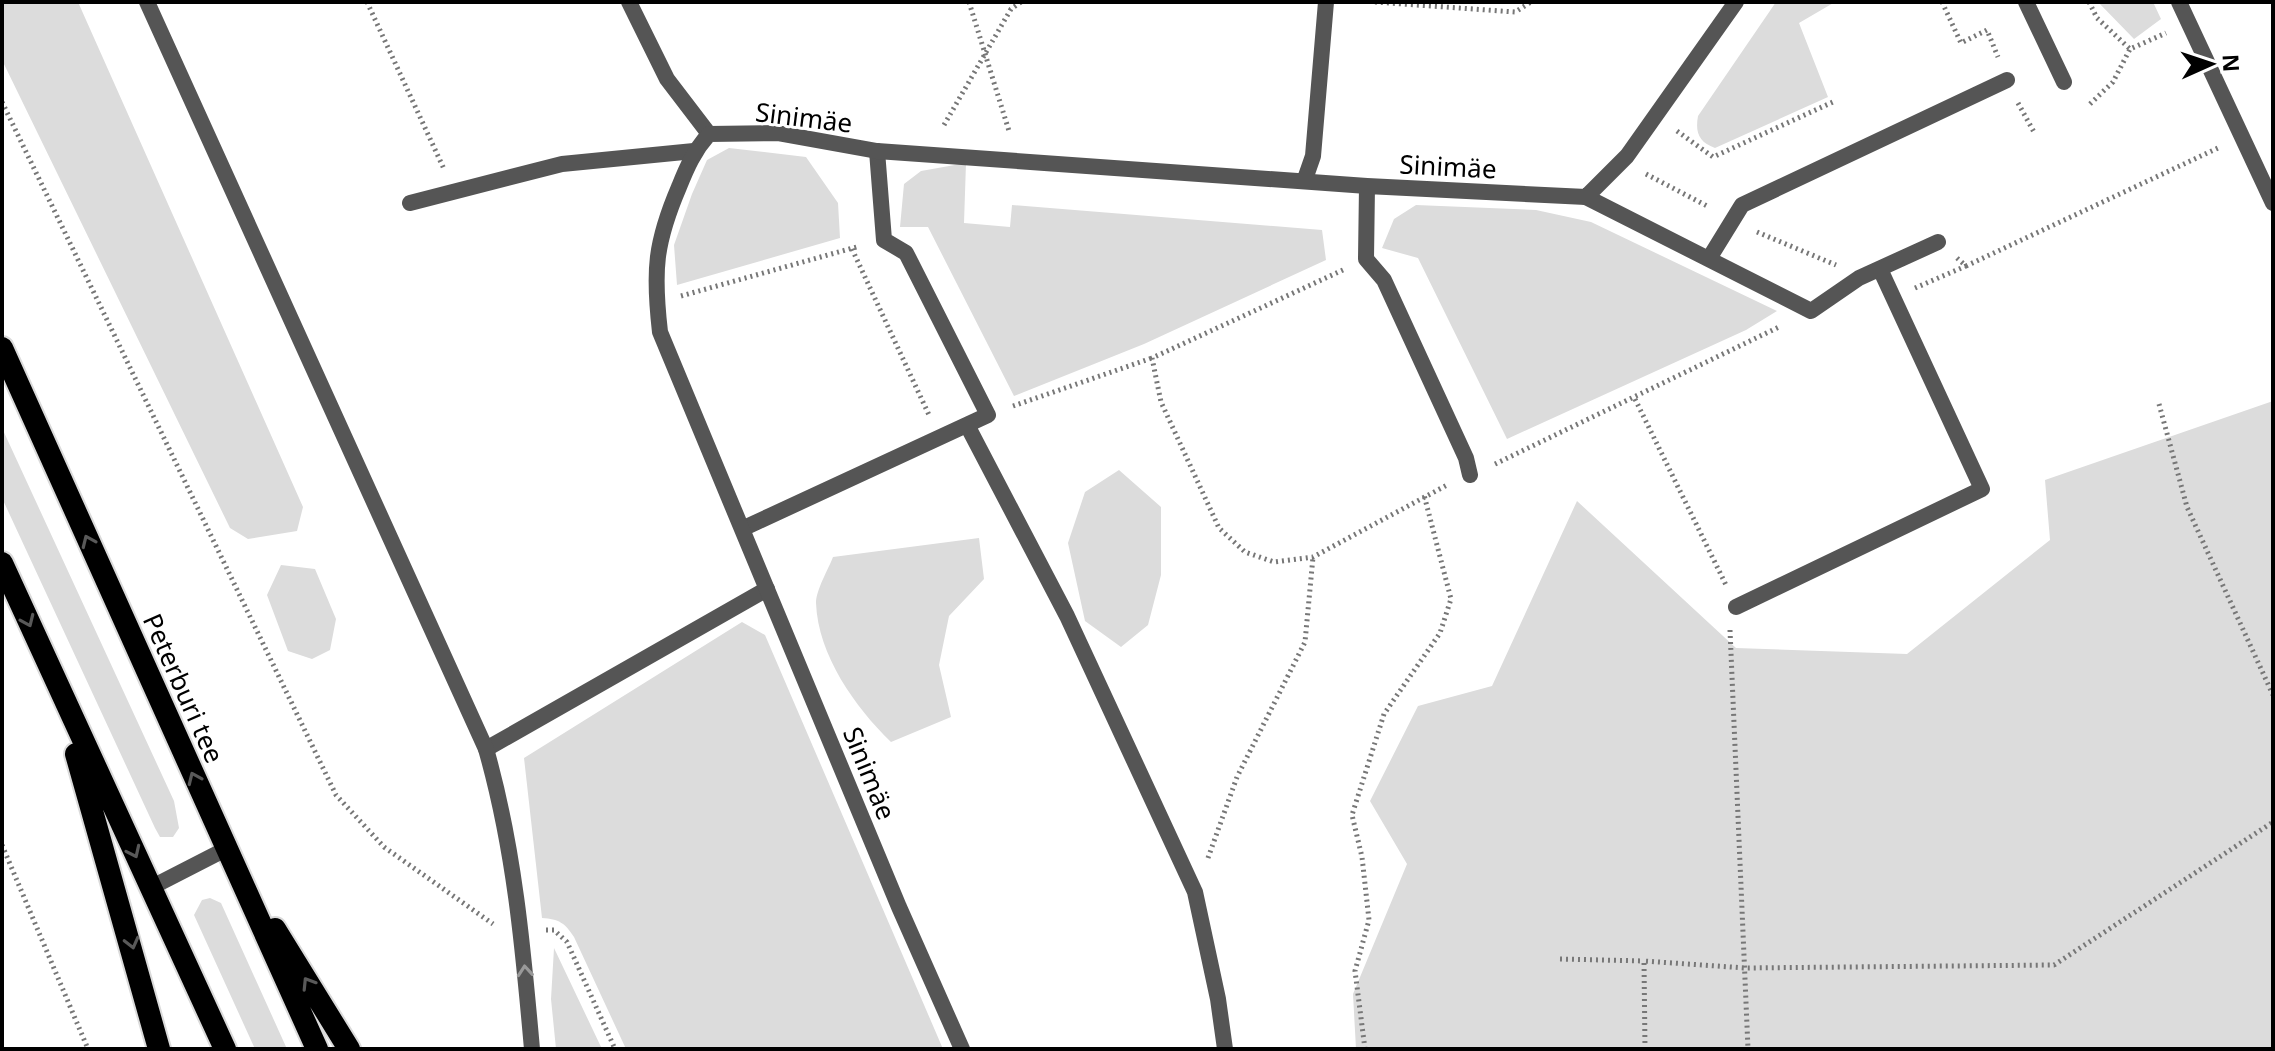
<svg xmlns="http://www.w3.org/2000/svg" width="2275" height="1051" font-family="'Noto Sans',sans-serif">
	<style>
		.green { fill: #dcdcdc }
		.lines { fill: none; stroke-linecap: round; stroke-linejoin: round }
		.trunk-casing { stroke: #dbdbdb; stroke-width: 26 }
		.path { stroke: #777; stroke-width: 5; stroke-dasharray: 2 4; stroke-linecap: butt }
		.service { stroke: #555; stroke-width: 16 }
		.minor { stroke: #555; stroke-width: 16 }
		.trunk { stroke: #000; stroke-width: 22 }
		.oneway { stroke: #595959 }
		.oneway2 { stroke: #999 }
		.labels { text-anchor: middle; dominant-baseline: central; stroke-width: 6; stroke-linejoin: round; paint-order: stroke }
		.street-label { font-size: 26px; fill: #000; stroke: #fff }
	</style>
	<rect width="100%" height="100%" fill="#fff"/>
	<!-- green -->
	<path class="green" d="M3 2H78L303 507 297 531 248 539 230 528 2 60Z
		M1776 2H1835L1799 23 1828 97 1715 148C1699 142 1695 133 1698 116Z
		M2098 2H2153L2161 19 2134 39Z
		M729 148 806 157 838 203 840 238 677 285 674 245 692 194 707 160Z
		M966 163 964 223 1010 227 1012 205 1322 230 1326 260 1144 344 1014 396 928 227H900L904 184 921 171Z
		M1416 205 1536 210 1591 222 1777 311 1746 330 1507 439 1418 258 1382 248 1394 219Z
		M2273 401V1049H1356L1353 994 1407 864 1370 801 1418 706 1492 686 1577 501 1736 648 1907 654 2050 540 2045 480Z
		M2 428 174 801 179 828 173 837H160L155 828 2 498Z
		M1119 470 1161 507V575L1148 625 1121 647 1085 621 1068 543 1085 492Z
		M979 538 984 579 949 616 939 665 951 717 891 742C855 707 818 655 816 603 816 590 828 570 833 557Z
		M281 565 315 569 336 619 330 650 312 659 288 651 267 595Z
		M742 622 765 635 943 1049H626L574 937C565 923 559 919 542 918L524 758Z
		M210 898 221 903 287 1049H255L194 915 202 900Z
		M554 948 602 1049H556L551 999Z"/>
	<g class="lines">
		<!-- trunk casing -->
		<g class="trunk-casing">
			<path id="trunk" d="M2 348 317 1049
				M2 563 225 1049
				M76 754 159 1049
				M275 929 349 1049"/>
		</g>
		<!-- path -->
		<path class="path" d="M367 2 444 169
			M969 2 1009 131
			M1375 2 1515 12 1531 2
			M1942 2 1961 43 1987 30 1998 57
			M2089 2 2097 18 2130 49 2166 33
			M2 102 336 795 384 847 493 924
			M2018 103 2035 134
			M2090 104 2113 82 2130 49
			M944 125 1011 9 1021 2
			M1677 131 1713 157 1835 101
			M1646 174 1709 207
			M1757 232 1836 265
			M852 249 929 415
			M1957 258 1966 266 2218 148
			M1343 270 1152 358 1161 402 1219 528 1245 552 1274 562 1313 557 1449 484
			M1915 288 1966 266
			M681 296 860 246
			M1635 399 1726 585
			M2159 404 2187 507 2273 695
			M1013 406 1152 358
			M1495 464 1781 326
			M1730 630 1748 1049
			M2 845 88 1049
			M1208 858 1237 777 1305 642 1313 557
			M546 930H554L567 942 615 1049
			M1560 959 1644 961
			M1365 1049 1355 971 1369 920 1362 857 1352 815 1384 714 1440 633 1451 599 1424 495
			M1645 1049 1644 961 1745 968 2054 965 2273 822"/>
		<!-- service -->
		<path class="service" d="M629 2 667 79 709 134
			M2026 2 2064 82
			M2179 2 2273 203
			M1586 197 1811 311 1859 278 1938 242
			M410 203 562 164 694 151
			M1710 257 1742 205 2007 80
			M967 425 1067 616 1195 892 1218 999 1225 1049
			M744 528 988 415 906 253 884 240 877 151
			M1736 607 1982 489 1880 269
			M486 749 767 589
			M150 888 226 849"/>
		<!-- minor -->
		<path class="minor" d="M147 2 486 749C514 847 523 947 532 1049
			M1305 179 1313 156 1326 2
			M1367 186 1366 259 1384 280 1466 458 1470 475
			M962 1049 899 907 660 332C653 271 655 243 679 187 687 167 694 151 709 134L777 133 877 151 1367 186 1586 197 1627 156 1736 2"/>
		<!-- trunk -->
		<use href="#trunk" class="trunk"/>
	</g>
	<!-- one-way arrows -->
	<defs><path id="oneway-chevron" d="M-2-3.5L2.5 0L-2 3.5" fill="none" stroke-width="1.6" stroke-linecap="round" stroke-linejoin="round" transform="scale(2)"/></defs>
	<g class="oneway">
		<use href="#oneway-chevron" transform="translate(88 541) rotate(-114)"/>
		<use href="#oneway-chevron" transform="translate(28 621) rotate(66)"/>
		<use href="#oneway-chevron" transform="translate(194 778) rotate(-114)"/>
		<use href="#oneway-chevron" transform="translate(134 852) rotate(65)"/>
		<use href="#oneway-chevron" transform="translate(132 943) rotate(76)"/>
		<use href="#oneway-chevron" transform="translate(308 983) rotate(-122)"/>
	</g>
	<use class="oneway2" href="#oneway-chevron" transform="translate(525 971) rotate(-95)"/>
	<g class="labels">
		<!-- street labels -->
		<g class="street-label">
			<text transform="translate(804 117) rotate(7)">Sinimäe</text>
			<text transform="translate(1448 166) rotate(3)">Sinimäe</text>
			<text transform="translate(184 688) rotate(66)">Peterburi tee</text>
			<text transform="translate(870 773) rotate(68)">Sinimäe</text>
		</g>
	</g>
	<!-- border -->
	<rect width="2275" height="1051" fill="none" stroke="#000000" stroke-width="8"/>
	<!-- north arrow -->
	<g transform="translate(2211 64) rotate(87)" stroke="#ffffff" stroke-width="6" paint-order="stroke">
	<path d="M0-6L14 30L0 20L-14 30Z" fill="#000000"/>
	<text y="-12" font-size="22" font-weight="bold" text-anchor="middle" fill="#000000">N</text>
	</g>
</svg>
